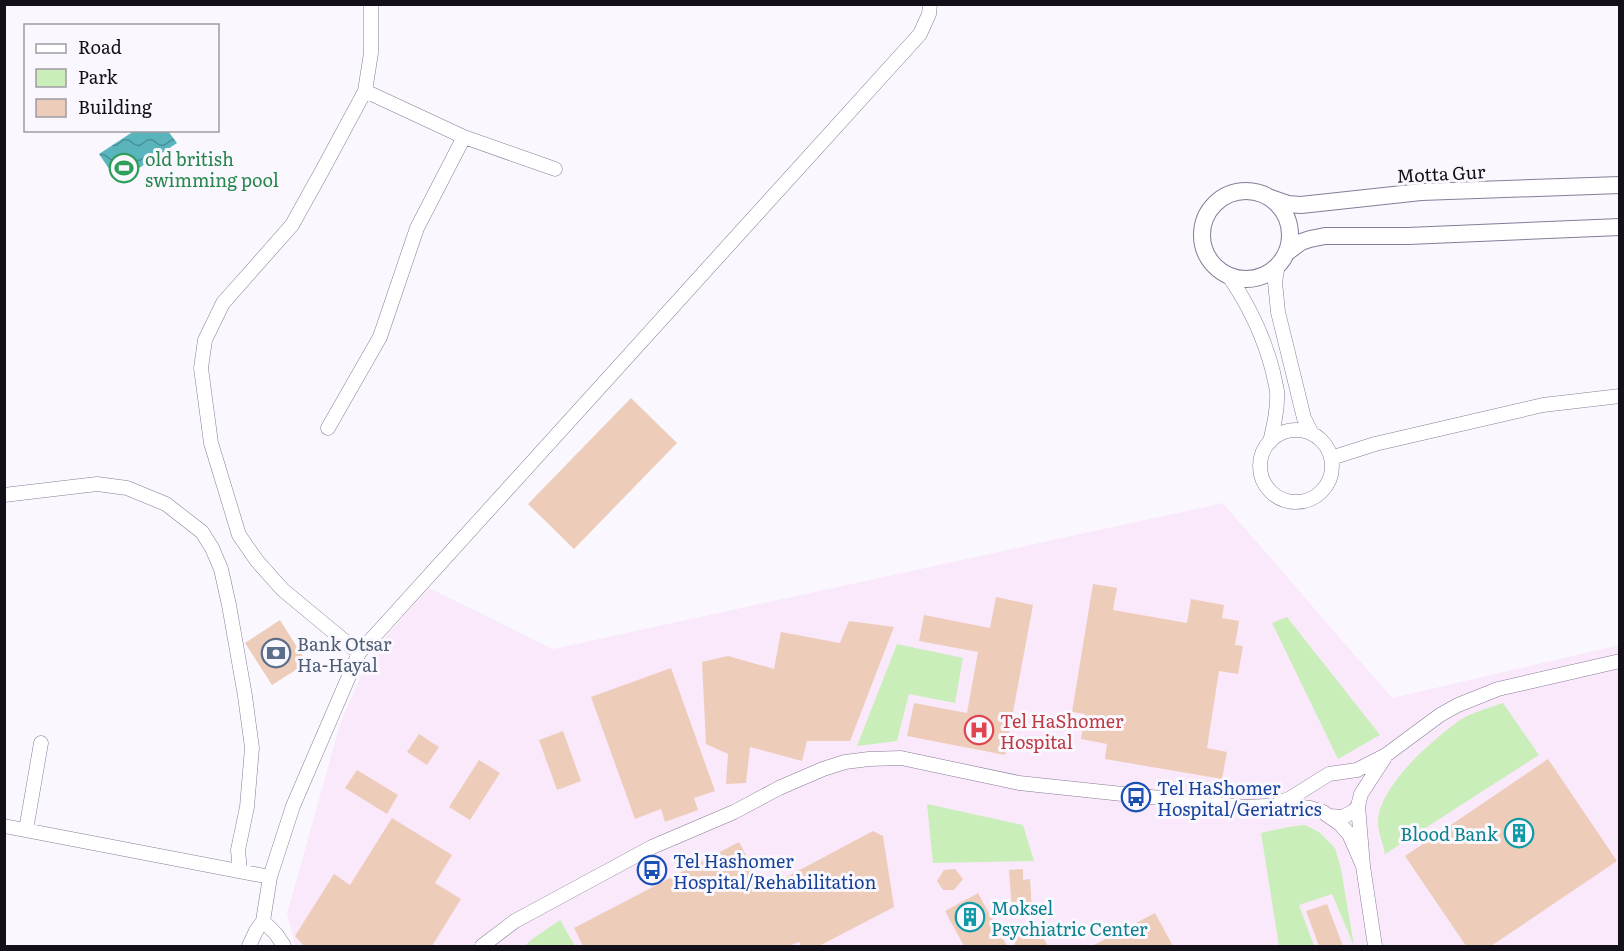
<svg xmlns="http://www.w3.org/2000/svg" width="1624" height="951" font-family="Literata,serif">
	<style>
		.medical { fill: #fae9fb }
		.green { fill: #c9eeb9 }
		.water { fill: url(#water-waves) }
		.building { fill: #edcdba }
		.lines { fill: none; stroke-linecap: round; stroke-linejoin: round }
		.minor-casing { stroke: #877b98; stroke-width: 15 }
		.tertiary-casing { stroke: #877b98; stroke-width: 18 }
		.minor { stroke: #fff; stroke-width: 14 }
		.tertiary { stroke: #fff; stroke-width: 16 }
		.labels { text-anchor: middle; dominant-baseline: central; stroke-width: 6; stroke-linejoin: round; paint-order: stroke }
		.leisure-label { font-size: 18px; fill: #27864d; stroke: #faf8fe; text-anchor: start }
		.street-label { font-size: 18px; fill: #14101a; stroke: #faf8fe }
		.service-label { font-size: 18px; fill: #4e5e75; stroke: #faf8fe; text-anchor: start }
		.health-label { font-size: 18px; fill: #be3a42; stroke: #faf8fe; text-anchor: start }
		.transit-label { font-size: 18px; fill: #164399; stroke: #faf8fe; text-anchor: start }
		.culture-label { font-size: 18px; fill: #0d838f; stroke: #faf8fe; text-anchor: end }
	</style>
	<defs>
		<pattern id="water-waves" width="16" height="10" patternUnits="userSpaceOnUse" patternTransform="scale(1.5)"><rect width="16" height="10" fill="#5ab4bc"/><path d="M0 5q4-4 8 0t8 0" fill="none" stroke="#499198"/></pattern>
	</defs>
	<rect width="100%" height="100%" fill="#faf8fe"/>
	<!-- medical -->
	<path class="medical" d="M1223 503 1392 698 1619 645V946H295L287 914 340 724 371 653 429 588 553 649Z"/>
	<!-- green -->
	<path class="green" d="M1287 617 1380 735 1338 759 1272 623Z
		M897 644 963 658 955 703 909 694 897 741 857 746Z
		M1503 703 1539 755 1385 854C1383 844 1378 832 1378 822 1379 786 1432 740 1460 720 1472 712 1489 708 1503 703Z
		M927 804 1023 825 1034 861 933 863Z
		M1305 825 1319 832 1335 848 1341 869 1354 946 1332 894 1299 905 1314 946H1279L1261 833 1288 827Z
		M560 920 575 946H525L531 940Z"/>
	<!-- water -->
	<path class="water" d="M134 131H168L177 143 118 182 99 154Z"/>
	<!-- building -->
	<path class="building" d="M631 398 677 443 574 549 528 504Z
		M1093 584 1117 588 1113 610 1187 623 1191 599 1224 605 1222 618 1239 621 1235 645 1243 646 1238 674 1219 671 1207 748 1227 752 1222 779 1105 759 1107 744 1081 739 1085 714 1072 712Z
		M996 597 1033 605 1005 755 907 736 914 703 967 713 978 652 919 641 924 615 990 628Z
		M280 620 307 663 272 685 245 643Z
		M849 621 894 627 850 741H807L802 761 750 747 746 783 726 784 728 754 706 744 702 662 728 656 774 669 781 632 840 643Z
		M671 668 715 791 694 798 698 810 665 822 661 809 635 819 591 697Z
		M563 731 581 781 557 790 539 740Z
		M419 734 439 747 427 765 407 752Z
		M1548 759 1617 861 1491 946H1466L1405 856Z
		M479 760 500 773 470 820 449 807Z
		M357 770 398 795 387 814 345 788Z
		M392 818 452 855 435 883 461 899 432 946H304L295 936 334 874 350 885Z
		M873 831 883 836 894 907 819 946H801L799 942 789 946H583L574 928 739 842 764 889Z
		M955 869 963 879 954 890H943L937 881 944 870Z
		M1023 869V880L1030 879 1032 910 1012 911 1009 870Z
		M978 893 1000 933 1007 946H964L945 911Z
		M1327 904 1343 946H1319L1306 911Z
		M1155 913 1173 946H1092Z
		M1035 924 1048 946H1015L1014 935Z"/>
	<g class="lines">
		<!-- minor casing -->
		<g class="minor-casing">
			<path id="minor" d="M365 91 464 137 555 169
				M1278 264 1275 282 1278 312 1304 418 1312 434
				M1228 275C1249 305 1264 337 1273 372 1274 378 1276 385 1277 391 1278 408 1274 425 1270 442
				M328 428 380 337 417 228 464 137
				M1260 466a36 36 0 1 1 72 0a36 36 0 1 1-72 0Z
				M1331 458 1375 444 1543 405 1620 396
				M4 495 97 484 127 488 166 504 202 532 212 548 221 569 229 605 245 696 252 748 247 807 238 850 240 871
				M359 653 283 590 257 561 239 535 211 443 201 368 205 340 223 303 292 225 322 171 365 91 371 53V4
				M1280 802 1289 799 1329 774 1357 770 1386 755 1440 715 1458 705 1498 689 1620 661
				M1358 806 1363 866 1375 946
				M1330 816 1343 817 1354 811 1358 806 1361 794 1385 757
				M4 826 270 877
				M26 830 41 743
				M263 921 276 934 284 946
				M249 946 256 931 263 921 270 877 293 806 359 653 920 34 929 14 930 4
				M482 946 515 921 652 847 734 812 779 788 823 769 845 762 869 759 901 758 1019 783 1245 807 1285 805 1310 808 1323 812 1340 824 1349 834 1363 866"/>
		</g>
		<!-- tertiary casing -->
		<g class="tertiary-casing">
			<path id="tertiary" d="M1202 235a44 44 0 1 1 88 0a44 44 0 1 1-88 0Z
				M1268 197 1288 204 1301 205 1421 192 1620 185
				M1286 253 1301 242 1310 239 1325 236H1408L1620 227"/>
		</g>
		<!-- minor -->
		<use href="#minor" class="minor"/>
		<!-- tertiary -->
		<use href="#tertiary" class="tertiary"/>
	</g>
	<!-- icons -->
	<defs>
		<g id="stadium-ring" transform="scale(1.5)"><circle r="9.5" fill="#faf8fe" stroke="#2e9e5b" stroke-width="1.5"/><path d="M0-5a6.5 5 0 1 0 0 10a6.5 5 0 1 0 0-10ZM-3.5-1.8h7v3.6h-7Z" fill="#2e9e5b"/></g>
		<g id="bank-ring" transform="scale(1.5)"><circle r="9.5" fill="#faf8fe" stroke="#5c6f8a" stroke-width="1.5"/><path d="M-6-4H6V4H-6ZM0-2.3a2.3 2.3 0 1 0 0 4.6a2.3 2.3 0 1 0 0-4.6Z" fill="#5c6f8a"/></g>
		<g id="hospital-ring" transform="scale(1.5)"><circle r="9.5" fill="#faf8fe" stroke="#e0444e" stroke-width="1.5"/><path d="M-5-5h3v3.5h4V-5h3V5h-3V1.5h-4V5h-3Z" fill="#e0444e"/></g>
		<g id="bus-ring" transform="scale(1.5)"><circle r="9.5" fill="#faf8fe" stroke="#1a4fb4" stroke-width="1.5"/><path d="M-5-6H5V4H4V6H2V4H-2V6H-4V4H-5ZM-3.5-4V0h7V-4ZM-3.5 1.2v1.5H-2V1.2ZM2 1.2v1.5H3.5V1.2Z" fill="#1a4fb4"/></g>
		<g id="building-ring" transform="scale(1.5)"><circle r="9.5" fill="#faf8fe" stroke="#0f9aa8" stroke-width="1.5"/><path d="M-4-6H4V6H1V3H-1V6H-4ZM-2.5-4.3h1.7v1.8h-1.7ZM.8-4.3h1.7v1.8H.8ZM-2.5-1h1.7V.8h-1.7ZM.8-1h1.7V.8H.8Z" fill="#0f9aa8"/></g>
	</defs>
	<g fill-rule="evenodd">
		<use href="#stadium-ring" x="124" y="168"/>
		<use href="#bank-ring" x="276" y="653"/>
		<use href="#hospital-ring" x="979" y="730"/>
		<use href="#bus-ring" x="1136" y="797"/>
		<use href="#building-ring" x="1519" y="833"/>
		<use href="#bus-ring" x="652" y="870"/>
		<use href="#building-ring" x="970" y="917"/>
	</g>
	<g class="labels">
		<!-- leisure labels -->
		<g class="leisure-label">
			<text x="145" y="158">old british<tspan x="145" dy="21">swimming pool</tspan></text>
		</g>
		<!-- street labels -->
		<g class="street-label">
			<text transform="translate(1441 173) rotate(-3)">Motta Gur</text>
		</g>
		<!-- service labels -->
		<g class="service-label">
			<text x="297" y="643">Bank Otsar<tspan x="297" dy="21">Ha-Hayal</tspan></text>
		</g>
		<!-- health labels -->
		<g class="health-label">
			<text x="1000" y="720">Tel HaShomer<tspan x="1000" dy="21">Hospital</tspan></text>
		</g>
		<!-- transit labels -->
		<g class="transit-label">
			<text x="1157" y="787">Tel HaShomer<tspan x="1157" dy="21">Hospital/Geriatrics</tspan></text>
			<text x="673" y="860">Tel Hashomer<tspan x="673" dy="21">Hospital/Rehabilitation</tspan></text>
		</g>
		<!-- culture labels -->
		<g class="culture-label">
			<text x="1498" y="833">Blood Bank</text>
			<text x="991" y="907" text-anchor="start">Moksel<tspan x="991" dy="21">Psychiatric Center</tspan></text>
		</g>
	</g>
	<!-- border -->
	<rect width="1624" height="951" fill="none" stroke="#14101a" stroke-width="12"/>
	<!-- legend -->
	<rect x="24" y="24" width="195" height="108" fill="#faf8fe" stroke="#9e9ba3" stroke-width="1.5"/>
	<rect x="36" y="44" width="30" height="9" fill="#ffffff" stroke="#9e9ba3" stroke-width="1.5"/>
	<text x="78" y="54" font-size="18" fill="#14101a">Road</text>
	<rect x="36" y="69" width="30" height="18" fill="#c9eeb9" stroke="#9e9ba3" stroke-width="1.5"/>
	<text x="78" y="84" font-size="18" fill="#14101a">Park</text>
	<rect x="36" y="99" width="30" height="18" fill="#edcdba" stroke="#9e9ba3" stroke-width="1.5"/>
	<text x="78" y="114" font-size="18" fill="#14101a">Building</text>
</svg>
